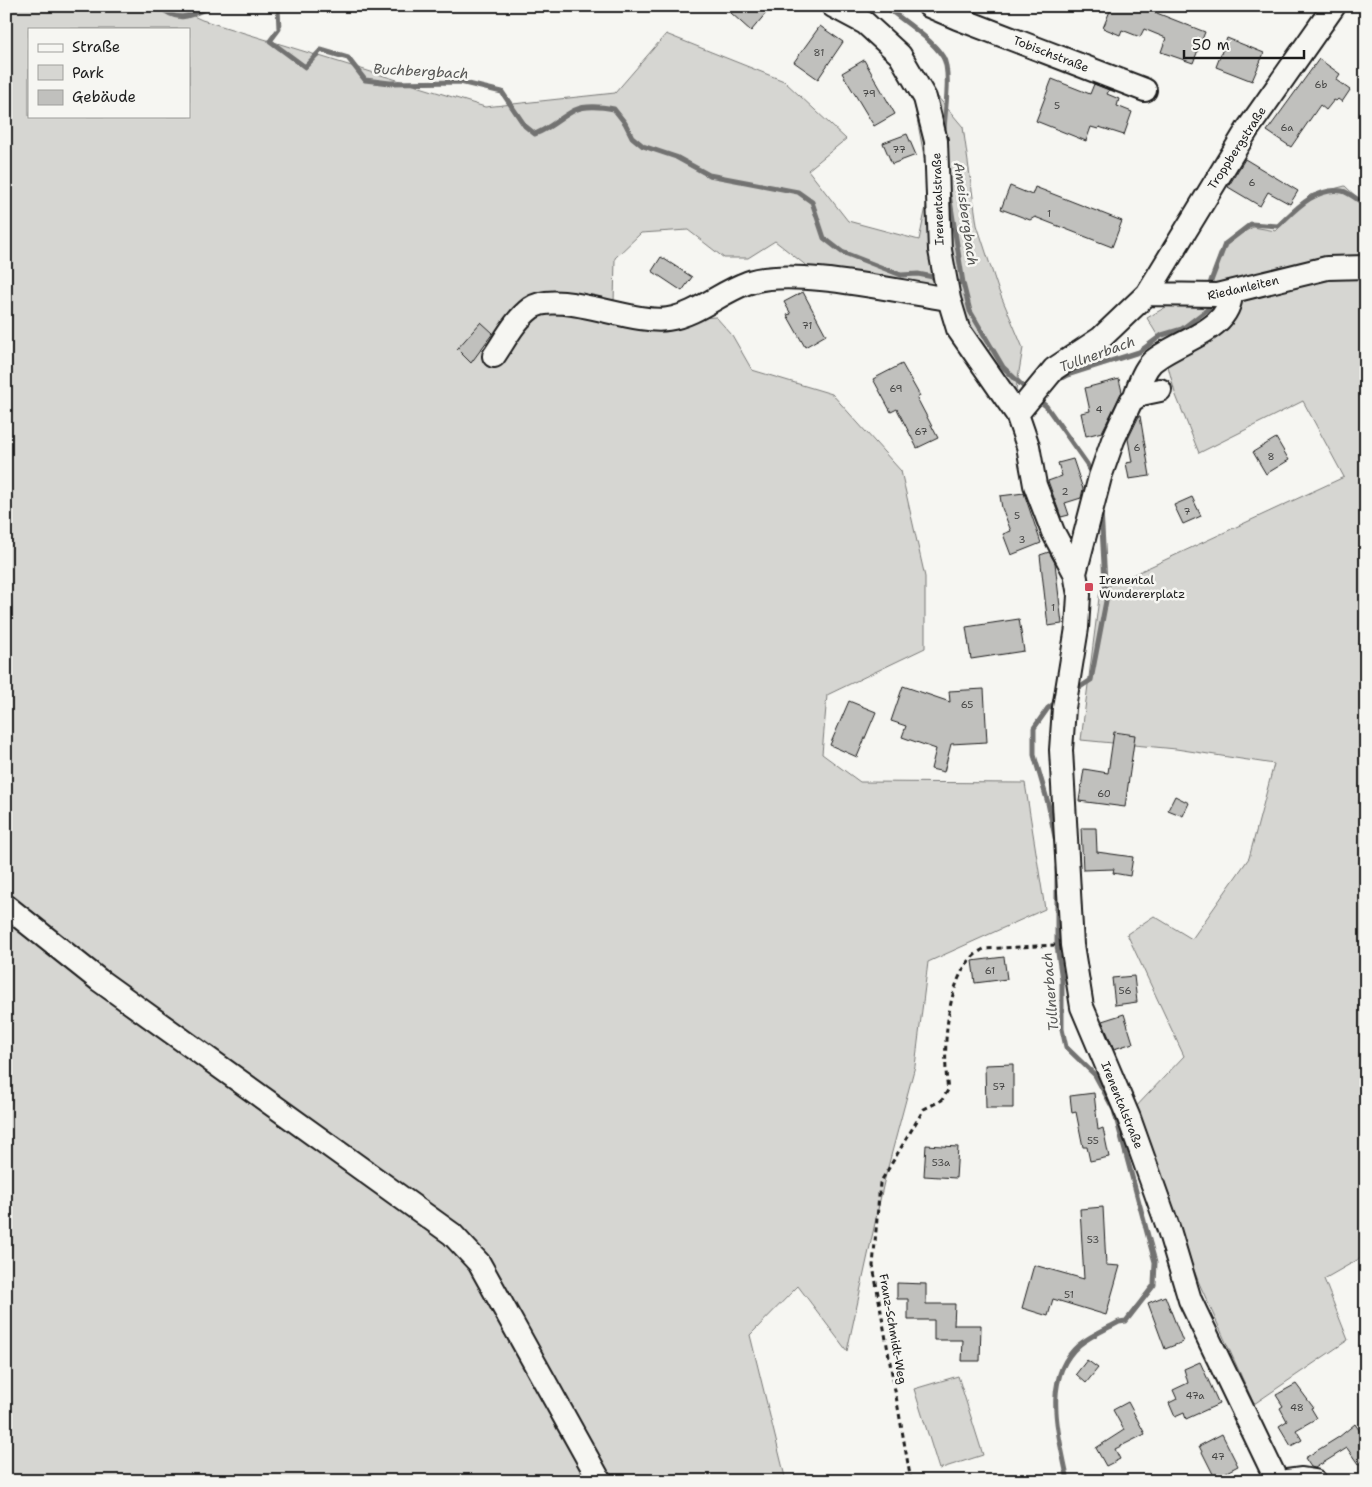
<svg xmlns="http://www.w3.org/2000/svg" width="1372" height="1487" font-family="'Shantell Sans',sans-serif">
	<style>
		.green { fill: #d6d6d2; stroke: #797977; fill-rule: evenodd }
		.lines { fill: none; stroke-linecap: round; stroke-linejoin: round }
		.stream { stroke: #727271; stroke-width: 5 }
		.building { fill: #c0c0bd; stroke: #1c1c1c }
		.minor-casing { stroke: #1c1c1c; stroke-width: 26 }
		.path { stroke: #1c1c1c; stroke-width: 3; stroke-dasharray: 5 4; stroke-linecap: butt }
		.minor { stroke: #f6f6f2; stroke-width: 22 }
		.poi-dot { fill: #d1495b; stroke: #f6f6f2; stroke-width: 2 }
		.labels { text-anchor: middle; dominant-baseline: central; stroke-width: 5; stroke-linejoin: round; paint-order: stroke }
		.number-label { font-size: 10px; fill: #454544 }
		.street-label { font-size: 12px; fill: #1c1c1c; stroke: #f6f6f2 }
		.poi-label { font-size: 12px; fill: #1c1c1c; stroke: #f6f6f2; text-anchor: start }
		.water-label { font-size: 14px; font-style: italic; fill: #565654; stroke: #f6f6f2 }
	</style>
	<rect width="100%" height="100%" fill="#f6f6f2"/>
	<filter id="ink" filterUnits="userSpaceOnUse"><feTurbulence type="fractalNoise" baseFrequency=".02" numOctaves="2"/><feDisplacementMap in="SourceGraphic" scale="10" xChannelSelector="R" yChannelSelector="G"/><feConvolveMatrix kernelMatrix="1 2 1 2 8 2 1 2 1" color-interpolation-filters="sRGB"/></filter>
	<g filter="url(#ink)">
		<!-- green -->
		<path class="green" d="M6 6H172L202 20 485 107 615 93 666 34 784 81 846 139 808 170 848 221 919 240 930 188 915 108 937 96 963 127 977 225 998 289 1023 348 1011 419 932 288 808 267 775 241 748 258H724L688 230 641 233 615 258 614 303 677 319 716 317 732 335 752 370 832 394 901 471 925 577V648L827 695 822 754 860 782 1025 783 1045 909 928 962 915 1066 884 1182 847 1351 798 1286 750 1335 786 1481H6ZM29 29H189V116H29Z
			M1345 186 1366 206V1255L1324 1279 1348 1340 1254 1404 1199 1283 1132 1111 1184 1056 1127 934 1154 916 1192 939 1249 858 1274 764 1176 749 1081 740 1100 590 1344 477 1303 401 1199 453 1175 393 1162 343 1147 318 1212 280 1226 242 1253 227 1276 231 1310 195Z
			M958 1376 983 1455 939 1469 914 1389Z"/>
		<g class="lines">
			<!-- stream -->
			<path class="stream" d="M159 6C178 24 190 16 211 6
				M276 6 278 8 279 29 270 41 305 67 321 50 348 58 365 80 390 83 460 82 502 92 525 126 535 134C551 128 561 117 575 110 586 105 603 107 614 109L625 123 632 137 643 146 676 157 709 175 798 192 812 202 824 238 842 252 901 275 918 274 938 278
				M885 6C902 20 931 38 943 57 952 72 944 115 944 133
				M949 194 963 283 970 311 1003 367 1028 391
				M951 281 963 283
				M1211 288V281L1225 244 1251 224 1278 226C1295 210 1315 187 1342 191 1349 192 1359 201 1366 205
				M1056 381 1067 375 1139 352 1162 335 1182 329 1211 307V299
				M1037 399 1046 406 1087 464 1092 477
				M1074 691 1091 680 1106 601 1101 509
				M1056 842 1048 803 1034 755V728L1048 708 1058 701
				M1057 868V946L1062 980V1029L1066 1047 1095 1075 1114 1110 1155 1262 1154 1285 1126 1321 1119 1322C1106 1329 1090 1336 1079 1345 1040 1379 1060 1438 1068 1481"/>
		</g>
		<!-- building -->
		<path class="building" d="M738 6H772L751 31 731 13Z
			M1112 6H1139L1205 32 1193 63 1161 52 1166 38 1144 29 1140 37 1122 30 1120 35 1103 28Z
			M820 26 843 42 818 79 794 62Z
			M1227 38 1264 53 1252 81 1216 67Z
			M1319 59 1340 74 1336 80 1350 90 1342 102 1338 99 1336 101 1334 100 1326 110 1320 105 1291 147 1267 131Z
			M864 60 895 114 874 126 842 73Z
			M1052 79 1090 94 1094 84 1109 90 1107 94 1119 99 1117 106 1132 112 1124 135 1099 127 1098 129 1091 127 1086 141 1036 121Z
			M907 134 916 155 892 164 883 143Z
			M1245 159 1298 191 1290 204 1268 192 1260 206 1228 187Z
			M1010 186 1032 195 1035 187 1122 221 1112 247 1035 217 1030 220 1001 209Z
			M661 257 692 277 682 291 652 271Z
			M803 292 826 335 805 347 787 315 791 314 784 302Z
			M481 322 493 333 471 363 457 349Z
			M902 364 920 396 917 398 938 438 917 448 897 409 891 412 873 379Z
			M1119 379 1122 392 1102 432 1086 436 1081 413 1090 411 1085 388Z
			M1139 416H1140L1150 476 1129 479 1126 463 1132 462 1128 439Z
			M1276 438 1289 460 1266 474 1253 452Z
			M1073 459 1083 489 1081 498 1065 503 1069 515 1061 517 1048 481 1062 476 1058 463Z
			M1024 493 1041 543 1011 555 1003 534 1011 531 1002 508 1000 496Z
			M1192 497 1201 516 1183 524 1174 505Z
			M1049 552 1055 563 1062 624 1048 626 1040 555Z
			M1019 619 1024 651 971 659 966 627Z
			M903 686 950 702 949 691 984 689 987 742 951 744 944 772 931 769 936 749 902 737 906 726 891 721Z
			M849 701 876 712 857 757 830 745Z
			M1114 732 1135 735 1125 807 1079 801 1084 769 1108 773Z
			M1175 796 1189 803 1183 816 1168 810Z
			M1081 828H1096L1097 852 1133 857 1130 876 1113 873 1114 869 1083 870Z
			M1004 957 1007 979 975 983 972 961Z
			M1134 976 1137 1002 1115 1005 1112 978Z
			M1124 1014 1133 1043 1114 1049 1102 1021Z
			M1013 1064V1108H986L985 1065Z
			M1094 1093 1098 1130 1103 1128 1109 1157 1090 1161 1087 1147H1083L1076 1112 1072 1113 1070 1096Z
			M926 1145 958 1147 956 1178 924 1176Z
			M1103 1207 1106 1265 1120 1266 1106 1315 1053 1299 1048 1316 1022 1308 1034 1265 1084 1279 1080 1209Z
			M897 1283 926 1284V1304H955L954 1325H981L980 1361H962L963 1340H934V1320H908V1299H897Z
			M1165 1296 1183 1342 1165 1349 1148 1303Z
			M1087 1360 1098 1368 1086 1383 1076 1374Z
			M1200 1362 1219 1404 1186 1419 1184 1413 1175 1417 1169 1403 1177 1399 1173 1390 1188 1383 1184 1369Z
			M1296 1384 1313 1407 1311 1408 1317 1418 1296 1430 1302 1440 1291 1446 1279 1426 1287 1421 1280 1408 1283 1406 1276 1395Z
			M1128 1402 1145 1434 1115 1449 1120 1459 1106 1466 1096 1448 1124 1430 1113 1410Z
			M1355 1424 1366 1440V1459L1358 1464 1347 1448 1315 1468 1311 1467 1305 1458 1339 1437Z
			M1222 1434 1238 1466 1215 1478 1199 1446Z"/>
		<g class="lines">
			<!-- minor casing -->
			<g class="minor-casing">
				<path id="minor" d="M833 6 865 23 900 55 925 98 936 141 940 250 949 299 958 329 1017 414 1028 446 1035 485 1053 532 1075 573 1079 595 1077 628 1064 708 1061 750 1072 945 1082 1007 1129 1118 1169 1230 1190 1300 1277 1481
					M929 6 957 18 960 6
					M957 18 1145 90
					M1147 294 1217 295 1327 268 1366 267
					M494 356C505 340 515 320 531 308 557 289 633 325 668 319 698 314 719 293 747 283 791 266 899 292 949 299
					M1135 396C1139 385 1143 371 1152 362 1177 340 1231 332 1231 292
					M1017 414 1054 369 1101 338 1147 294 1247 130 1334 6
					M1075 573 1100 477 1113 440 1131 401 1141 394 1160 390
					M6 906 99 980 452 1234 479 1263 600 1481
					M1287 1481 1302 1479 1315 1481"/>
			</g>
			<!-- path -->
			<path class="path" d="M911 1481 873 1266 880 1183 924 1109 942 1100 948 1090C942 1052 945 967 984 949L1055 945"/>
			<!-- minor -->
			<use href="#minor" class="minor"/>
		</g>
	</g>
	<!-- markers -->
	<rect class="poi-dot" x="1084" y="582" width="10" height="10" rx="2.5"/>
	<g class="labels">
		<!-- number labels -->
		<g class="number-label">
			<text x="819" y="52">81</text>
			<text x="1321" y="84">6b</text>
			<text x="869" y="93">79</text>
			<text x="1057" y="105">5</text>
			<text x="1287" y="127">6a</text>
			<text x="899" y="149">77</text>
			<text x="1252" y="182">6</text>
			<text x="1049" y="213">1</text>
			<text x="807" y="325">71</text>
			<text x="896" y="388">69</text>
			<text x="1099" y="409">4</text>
			<text x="921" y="431">67</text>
			<text x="1137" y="447">6</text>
			<text x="1271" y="456">8</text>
			<text x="1065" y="491">2</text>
			<text x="1187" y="511">7</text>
			<text x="1017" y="515">5</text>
			<text x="1022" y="539">3</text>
			<text x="1053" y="607">1</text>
			<text x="967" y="704">65</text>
			<text x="1104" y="793">60</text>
			<text x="990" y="970">61</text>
			<text x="1125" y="990">56</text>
			<text x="999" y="1086">57</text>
			<text x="1093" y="1140">55</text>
			<text x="941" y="1162">53a</text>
			<text x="1093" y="1239">53</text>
			<text x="1069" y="1294">51</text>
			<text x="1195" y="1395">47a</text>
			<text x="1297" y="1407">48</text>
			<text x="1218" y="1456">47</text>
		</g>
		<!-- street labels -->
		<g class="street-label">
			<text transform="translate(1051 54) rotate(21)">Tobischstraße</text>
			<text transform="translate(1237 148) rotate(-57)">Troppbergstraße</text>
			<text transform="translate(938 199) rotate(-92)">Irenentalstraße</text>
			<text transform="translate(1243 288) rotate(-13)">Riedanleiten</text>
			<text transform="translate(1122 1105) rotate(68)">Irenentalstraße</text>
			<text transform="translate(893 1329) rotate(80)">Franz-Schmidt-Weg</text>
		</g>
		<!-- poi labels -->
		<g class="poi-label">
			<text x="1099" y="580">Irenental<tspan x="1099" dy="14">Wundererplatz</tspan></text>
		</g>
		<!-- water labels -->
		<g class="water-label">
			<text transform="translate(421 71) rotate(3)">Buchbergbach</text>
			<text transform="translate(966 214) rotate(82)">Ameisbergbach</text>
			<text transform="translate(1097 354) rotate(-20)">Tullnerbach</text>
			<text transform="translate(1050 992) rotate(-95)">Tullnerbach</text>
		</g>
	</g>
	<!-- margin -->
	<rect width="1372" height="1487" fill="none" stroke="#f6f6f2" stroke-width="25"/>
	<rect x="12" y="12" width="1347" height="1462" fill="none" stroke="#1c1c1c" stroke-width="2" filter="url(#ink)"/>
	<!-- legend -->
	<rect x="28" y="28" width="162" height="90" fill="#f6f6f2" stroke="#9f9f9c"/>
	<rect x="38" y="44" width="25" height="8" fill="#f6f6f2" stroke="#9f9f9c"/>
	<text x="72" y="52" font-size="15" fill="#1c1c1c">Straße</text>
	<rect x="38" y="65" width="25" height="15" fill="#d6d6d2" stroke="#9f9f9c"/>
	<text x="72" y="78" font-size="15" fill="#1c1c1c">Park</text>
	<rect x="38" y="90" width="25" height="15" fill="#c0c0bd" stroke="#9f9f9c"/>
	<text x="72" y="102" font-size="15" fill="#1c1c1c">Gebäude</text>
	<!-- scale -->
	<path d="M1184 50v8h120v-8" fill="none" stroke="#1c1c1c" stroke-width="2.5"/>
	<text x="1192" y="50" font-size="15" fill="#1c1c1c" stroke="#f6f6f2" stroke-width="4" paint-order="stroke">50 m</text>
</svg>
